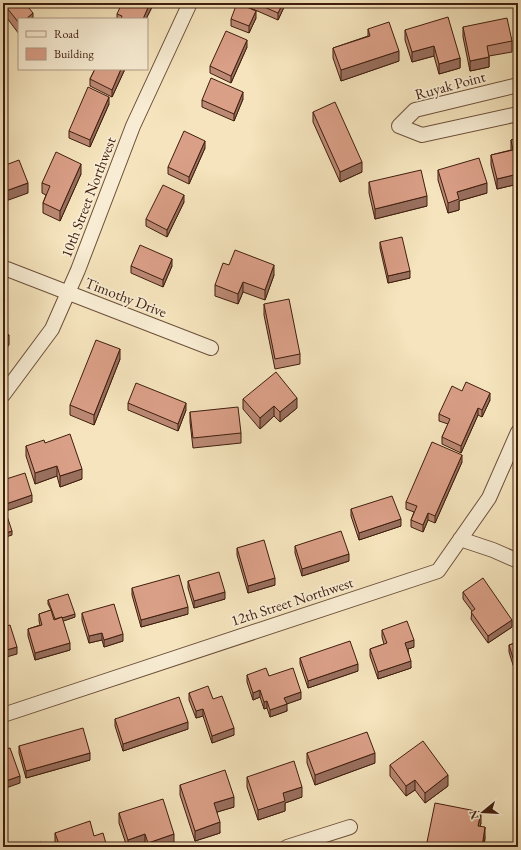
<svg xmlns="http://www.w3.org/2000/svg" width="521" height="850" font-family="'EB Garamond',serif">
	<style>
		.lines { fill: none; stroke-linecap: round; stroke-linejoin: round }
		.minor-casing { stroke: #6d503a; stroke-width: 16 }
		.minor { stroke: #f8edd4; stroke-width: 14 }
		.wall { fill: #bb8974; stroke: #401e0e }
		.shaded-wall { fill: #996f5e; stroke: #401e0e }
		.building { fill: #da9f87; stroke: #401e0e }
		.labels { text-anchor: middle; dominant-baseline: central; stroke-width: 3.5; stroke-linejoin: round; paint-order: stroke }
		.street-label { font-size: 15px; fill: #401e0e; stroke: #f8edd4 }
	</style>
	<rect width="100%" height="100%" fill="#f5e4bd"/>
	<filter id="stains"><feTurbulence type="fractalNoise" baseFrequency=".005" numOctaves="4"/><feColorMatrix values="0 0 0 0 .2 0 0 0 0 .09 0 0 0 0 .02 0 0 0 .5 -.17"/></filter>
	<radialGradient id="worn" r=".72"><stop offset=".6" stop-color="#630" stop-opacity="0"/><stop offset="1" stop-color="#630" stop-opacity=".3"/></radialGradient>
	<g class="lines">
		<!-- minor casing -->
		<g class="minor-casing">
			<path id="minor" d="M518 85 415 110 399 126 422 135 518 114
				M7 269 211 348
				M3 395 52 329 78 270 133 126 190 3
				M460 539 493 550 518 561
				M3 715 438 571 489 498 518 432
				M287 847 350 827"/>
		</g>
		<!-- minor -->
		<use href="#minor" class="minor"/>
	</g>
	<!-- wall -->
	<path class="wall" d="M3 3 33 19H19V34L7 18 3 22Z
		M154 3 146 19H117V14Z
		M246 3H286L278 20 246 6Z
		M256 18 249 33 231 26V19Z
		M463 27 512 41V52L489 56V67L470 71 463 37Z
		M368 29 399 61 341 81 333 58V48L368 36Z
		M405 30 460 58V68L439 74 434 56 412 62 405 40Z
		M247 47 231 83 210 73V66Z
		M95 69H125L112 97 90 86V79Z
		M243 99 234 121 202 107V100Z
		M109 104 90 147 69 138V131Z
		M313 112 362 172 340 182 313 122Z
		M518 138V184L497 189 491 165V155L511 150V140Z
		M205 148 189 184 168 174V167Z
		M438 170 487 193 459 201V210L448 213 438 180Z
		M81 174 60 221 43 213V203L46 195 42 193V183Z
		M369 182 427 206 375 219 369 193Z
		M184 202 167 237 146 226V219Z
		M380 242 410 278 388 283 380 248Z
		M131 266H172L163 287 131 273Z
		M274 275 265 300 243 292 238 304 215 296V285Z
		M264 304 300 354V364L275 369 264 315Z
		M120 359 94 425 70 415V405Z
		M462 391 490 400 482 417 478 415 461 453 442 444V437L448 424 439 421V414Z
		M243 399 297 408 280 422 274 416 260 429 243 409Z
		M128 403 186 410 178 431 128 410Z
		M190 412 241 433V443L193 448 190 422Z
		M45 443 82 479 60 487 57 476 35 484 26 456V446Z
		M462 462 435 523 428 520 423 532 411 527V520L414 512 406 509V502Z
		M351 509 401 526 359 540 351 516Z
		M295 546 349 561 302 576 295 553Z
		M237 548 275 585 248 593 237 555Z
		M188 581 225 599 194 608 188 588Z
		M132 588 188 614 141 627 132 595Z
		M463 592 512 627 488 643 471 619 472 611 463 599Z
		M48 600 75 617 63 621 70 650 35 660 28 636V629L40 625 39 621V614L51 610 48 604Z
		M82 613 123 641 104 647 102 640 89 643 82 620Z
		M382 630 414 647 408 649 411 668 378 679 370 656V649L384 644 382 637Z
		M518 642V681L509 652V645Z
		M300 658 358 671 308 688 300 664Z
		M247 675 269 676 301 699 286 704 287 711 270 717 267 708 264 709 260 697 253 700 247 682Z
		M189 693 213 699 234 735 212 743 203 716 196 718 189 700Z
		M115 719 188 729 123 751 115 726Z
		M19 746 90 760 26 778 19 753Z
		M307 753 375 763 315 785 307 763Z
		M390 765 448 786 425 803 415 790 406 796 390 776Z
		M247 777 302 797 285 803V811L258 820 247 787Z
		M180 785 234 807 217 812 220 833 195 841 180 795Z
		M119 813 174 844 166 847H146L145 844 136 847H127L119 823Z
		M481 823 480 826 485 837 484 847H426Z
		M55 833 94 836 107 847H56L55 843Z"/>
	<!-- shaded-wall -->
	<path class="shaded-wall" d="M150 3H154L146 19H143Z
		M283 3H286L278 20V13Z
		M7 8V18L3 22V11Z
		M256 11V18L249 33V26Z
		M33 13V19H26Z
		M247 40V47L231 83V76Z
		M434 46V56L412 62V52Z
		M399 51V61L341 81V70Z
		M489 57V67L470 71V61Z
		M460 58V68L439 74V64Z
		M121 69H125L112 97V90Z
		M243 92V99L234 121V114Z
		M109 97V104L90 147V140Z
		M205 141V148L189 184V177Z
		M362 162V172L340 182V172Z
		M81 164V174L60 221V211Z
		M518 174V184L497 189V179Z
		M28 183V193L3 202V192Z
		M487 183V193L459 201V210L448 213V203L457 192Z
		M184 195V202L167 237V230Z
		M427 196V206L375 219V209Z
		M172 259V266L163 287V280Z
		M274 265V275L265 300V290Z
		M410 271V278L388 283V276Z
		M243 282V292L238 304V294Z
		M9 335V345L3 352V342Z
		M120 349V359L94 425V415Z
		M490 393V400L482 417V410Z
		M297 398V408L280 422V412Z
		M186 403V410L178 431V424Z
		M274 406V416L260 429V418Z
		M478 408V415L461 453V446Z
		M462 455V462L435 523V516Z
		M57 466V476L35 484V473Z
		M82 469V479L60 487V476Z
		M32 495V502L3 512V505Z
		M428 513V520L423 532V525Z
		M401 519V526L359 540V533Z
		M12 531V535L3 538V534Z
		M349 554V561L302 576V569Z
		M275 578V585L248 593V586Z
		M225 592V599L194 608V601Z
		M188 607V614L141 627V620Z
		M75 614V617L55 624V620Z
		M512 620V627L488 643V636Z
		M102 633V640L89 643V636Z
		M123 634V641L104 647V640Z
		M414 640V647L405 650V643Z
		M70 643V650L35 660V653Z
		M17 647V654L3 658V651Z
		M411 661V668L378 679V672Z
		M358 664V671L308 688V681Z
		M260 690V697L253 700V693Z
		M301 692V699L284 705V698Z
		M267 701V708L264 709V702Z
		M287 704V711L270 717V710Z
		M203 709V716L196 718V711Z
		M188 722V729L123 751V744Z
		M234 728V735L212 743V736Z
		M90 753V760L26 778V771Z
		M375 753V763L315 785V775Z
		M448 775V786L425 803V793Z
		M20 776V783L3 789V782Z
		M415 780V790L406 796V786Z
		M302 787V797L285 803V811L258 820V810L283 793Z
		M234 797V807L214 813V803Z
		M481 812V823L478 836V826Z
		M220 822V833L195 841V831Z
		M485 827V837L484 847H482Z
		M145 834V844L136 847H128V840Z
		M174 834V844L166 847H148V843Z"/>
	<!-- building -->
	<path class="building" d="M3 3H25L33 13 26 19H19V23L7 8 3 11Z
		M122 3H150L143 19H121L122 16 117 14Z
		M237 3 256 11 249 26 231 19Z
		M255 3H283L278 13Z
		M448 17 460 58 439 64 434 46 412 52 405 30Z
		M507 18 512 41 487 46 489 57 470 61 463 27Z
		M389 22 399 51 341 70 333 48 370 36 368 29Z
		M226 31 247 40 231 76 210 66Z
		M95 69H121L112 90 90 79Z
		M211 78 243 92 234 114 202 100Z
		M88 87 109 97 90 140 69 131Z
		M335 102 362 162 340 172 313 112Z
		M184 131 205 141 189 177 168 167Z
		M518 138V174L497 179 491 155 513 150 511 140Z
		M56 152 81 164 60 211 43 203 50 186 42 183Z
		M479 158 487 183 457 192 459 199 448 203 438 170Z
		M19 160 28 183 3 192V166Z
		M421 170 427 196 375 209 369 182Z
		M163 185 184 195 167 230 146 219Z
		M402 237 410 271 388 276 380 242Z
		M140 245 172 259 163 280 131 266Z
		M235 250 274 265 265 290 243 282 238 294 215 285 223 263 229 265Z
		M289 299 300 354 275 359 264 304Z
		M3 330 9 335 3 342Z
		M96 340 120 349 94 415 70 405Z
		M276 372 297 398 280 412 274 406 260 418 243 399Z
		M466 382 490 393 482 410 478 408 461 446 442 437 450 419 439 414 452 386 462 391Z
		M136 383 186 403 178 424 128 403Z
		M238 407 241 433 193 438 190 412Z
		M70 434 82 469 60 476 57 466 35 473 26 446 44 440 45 443Z
		M432 442 462 455 435 516 428 513 423 525 411 520 417 506 406 502Z
		M25 473 32 495 3 505V480Z
		M392 496 401 519 359 533 351 509Z
		M6 513 12 531 3 534V514Z
		M341 531 349 554 302 569 295 546Z
		M264 540 275 578 248 586 237 548Z
		M219 572 225 592 194 601 188 581Z
		M179 575 188 607 141 620 132 588Z
		M483 578 512 620 488 636 471 612 475 609 463 592Z
		M68 594 75 614 62 618V617L55 619 48 600Z
		M114 604 123 634 104 640 102 633 89 636 82 613Z
		M51 610 54 620 62 617 70 643 35 653 28 629 42 625 39 614Z
		M407 621 414 640 405 643 411 661 378 672 370 649 387 643 382 630Z
		M10 625 17 647 3 651V627Z
		M350 641 358 664 308 681 300 658Z
		M518 642V674L509 645Z
		M266 668 269 676 293 668 301 692 284 698 287 704 270 710 267 701 264 702 260 690 253 693 247 675Z
		M208 686 213 699 222 696 234 728 212 736 203 709 196 711 189 693Z
		M179 697 188 722 123 744 115 719Z
		M83 728 90 753 26 771 19 746Z
		M367 732 375 753 315 775 307 753Z
		M423 741 448 775 425 793 415 780 406 786 390 765Z
		M10 748 20 776 3 782V750Z
		M294 761 302 787 283 793 285 801 258 810 247 777Z
		M225 770 234 797 214 803 220 822 195 831 180 785Z
		M163 799 174 834 148 843 145 834 128 840 119 813Z
		M435 803 481 812 478 826 485 827 482 847H474L454 843V847H426Z
		M90 821 94 836 103 833 107 847H60L55 833Z
		M41 842 43 847H28Z"/>
	<g class="labels">
		<!-- street labels -->
		<g class="street-label">
			<text transform="translate(450 85) rotate(-15)">Ruyak Point</text>
			<text transform="translate(88 197) rotate(-69)">10th Street Northwest</text>
			<text transform="translate(126 297) rotate(21)">Timothy Drive</text>
			<text transform="translate(292 601) rotate(-18)">12th Street Northwest</text>
		</g>
	</g>
	<!-- margin -->
	<rect width="521" height="850" fill="none" stroke="#f5e4bd" stroke-width="16"/>
	<rect x="4" y="4" width="513" height="842" fill="none" stroke="#401e0e" stroke-width="2"/>
	<rect x="8" y="8" width="505" height="834" fill="none" stroke="#401e0e"/>
	<!-- legend -->
	<rect x="18" y="18" width="130" height="52" fill="#f8edd4" stroke="#ae9a85"/>
	<rect x="26" y="31" width="20" height="6" fill="#f8edd4" stroke="#ae9a85"/>
	<text x="54" y="38" font-size="12" fill="#401e0e">Road</text>
	<rect x="26" y="48" width="20" height="12" fill="#da9f87" stroke="#ae9a85"/>
	<text x="54" y="58" font-size="12" fill="#401e0e">Building</text>
	<!-- north arrow -->
	<g transform="translate(483 812) rotate(252)" stroke="#f8edd4" stroke-width="3" paint-order="stroke">
	<path d="M0-3L7 15L0 10L-7 15Z" fill="#401e0e"/>
	<text y="-6" font-size="11" font-weight="bold" text-anchor="middle" fill="#401e0e">N</text>
	</g>
	<rect width="100%" height="100%" filter="url(#stains)"/>
	<rect width="100%" height="100%" fill="url(#worn)"/>
</svg>
